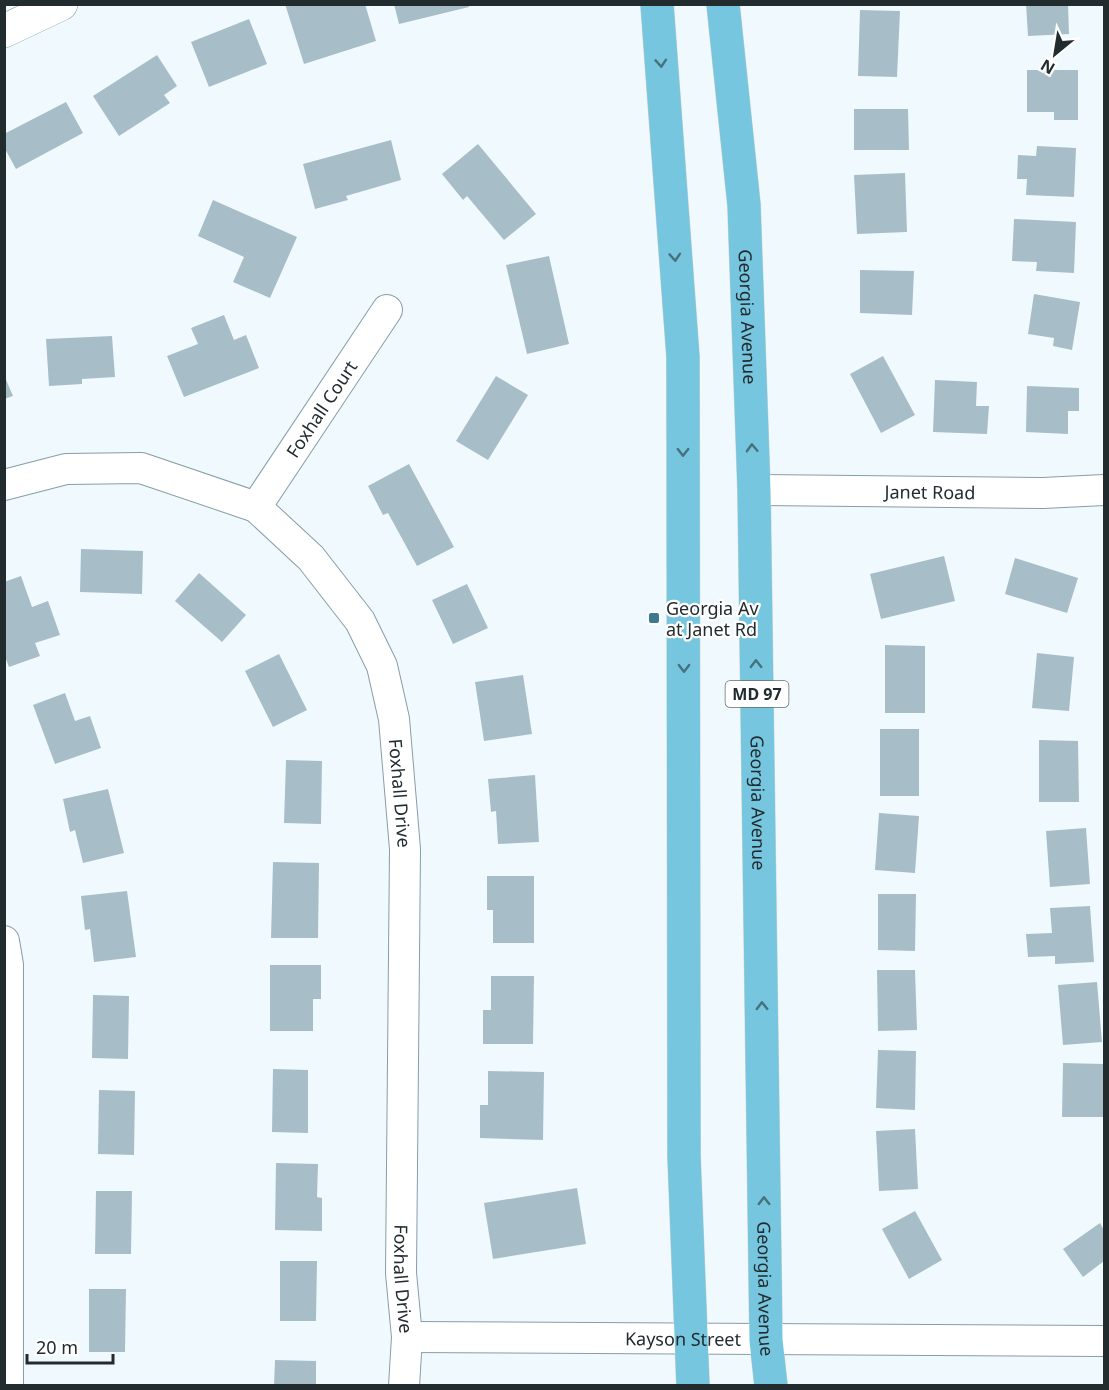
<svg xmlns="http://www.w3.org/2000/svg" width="1109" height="1390" font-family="'Noto Sans',sans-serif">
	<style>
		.building { fill: #a7bec8 }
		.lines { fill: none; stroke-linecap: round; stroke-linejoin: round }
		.street-casing { stroke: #879da7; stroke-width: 32 }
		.secondary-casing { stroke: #879da7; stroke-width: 34 }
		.primary-casing { stroke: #d3d5d5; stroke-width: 34 }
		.street { stroke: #fff; stroke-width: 30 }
		.secondary { stroke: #fff; stroke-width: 33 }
		.primary { stroke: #76c6df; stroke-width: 33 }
		.oneway { stroke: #48717e }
		.poi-dot { fill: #3e7991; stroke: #fff; stroke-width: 2 }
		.labels { text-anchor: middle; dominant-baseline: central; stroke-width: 4.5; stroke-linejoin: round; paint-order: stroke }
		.shield { fill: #fff; stroke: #646b6d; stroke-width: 1.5 }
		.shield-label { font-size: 16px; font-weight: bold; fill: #222b2e }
		.street-label { font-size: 18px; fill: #222b2e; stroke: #fff }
		.poi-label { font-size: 18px; fill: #222b2e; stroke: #fff; text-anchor: start }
	</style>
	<rect width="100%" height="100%" fill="#f0fafe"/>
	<!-- building -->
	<path class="building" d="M285 4H365L376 41 304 64Z
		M394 4H468L469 7 399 24Z
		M1026 4H1068L1069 34 1028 36Z
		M860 10 900 11 897 77 858 76Z
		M249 19 267 64 209 87 191 42Z
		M157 55 177 86 164 95 170 103 119 136 93 96Z
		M1027 70H1078V120H1054V112H1027Z
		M66 102 83 133 16 169 4 147V134Z
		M854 109H908L909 150H854Z
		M391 140 401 180 346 196 348 200 315 209 303 164Z
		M478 144 536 214 504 240 467 196 463 200 442 174Z
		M1037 146 1076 148 1074 197 1026 195 1027 179H1017L1018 155 1036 156Z
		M905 173 907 232 857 234 854 175Z
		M213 200 297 237 270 298 233 282 244 257 198 236Z
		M1014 219 1076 222 1074 273 1036 271 1037 262 1012 261Z
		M549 256 569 344 527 354 506 265Z
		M860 270 914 271 912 315 860 313Z
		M1034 294 1080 302 1072 350 1053 346 1054 338 1028 334Z
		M224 315 234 340 246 335 259 368 184 397 167 356 198 344 191 328Z
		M112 336 115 377 82 379V384L49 386 46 339Z
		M883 356 915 415 881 433 850 374Z
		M4 375 13 396 4 399Z
		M496 376 528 395 488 460 456 441Z
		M935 380 977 382 976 406H989L987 434 933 432Z
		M1027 386 1079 388V411H1068V434L1026 432Z
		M409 464 454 547 417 566 388 513 383 515 368 486Z
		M81 549 143 551 142 594 80 592Z
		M944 556 955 601 881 619 870 574Z
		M1015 558 1078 578 1067 613 1005 594Z
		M199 573 246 615 222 642 175 601Z
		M21 576 32 607 48 601 60 635 35 643 40 656 9 667 4 654V582Z
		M467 584 488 628 453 644 432 600Z
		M885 645 925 646V713H885Z
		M1037 653 1074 657 1069 711 1032 708Z
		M279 654 307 710 273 727 245 671Z
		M523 675 532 734 484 741 475 682Z
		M65 693 75 721 90 716 101 748 55 764 33 705Z
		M880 729H919V796H880Z
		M1039 740 1078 741 1079 802H1039Z
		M286 760 322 761 321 824 284 823Z
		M535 775 539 842 498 844 496 811 491 812 488 779Z
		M108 789 124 853 83 863 75 830 70 832 63 799Z
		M879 813 919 816 915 873 875 870Z
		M1086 828 1090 884 1050 887 1046 831Z
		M273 862 319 863 318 938H271Z
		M487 876H534V943H493V910H487Z
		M127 891 136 957 94 962 90 929 85 930 81 896Z
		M878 894H916L915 951 878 950Z
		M1090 906 1094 962 1055 964V956L1028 957 1026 934 1052 933 1050 908Z
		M270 965H321V999H313V1031H270Z
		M877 970H915L917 1030 878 1031Z
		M491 976H534L533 1044H483V1010H491Z
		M1097 982 1102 1042 1063 1045 1058 985Z
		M93 995 129 996 128 1059 92 1058Z
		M878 1050 916 1051 915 1110 876 1108Z
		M1063 1063 1104 1064V1117H1062Z
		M273 1069 308 1070V1133L272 1132Z
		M488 1071 544 1072 543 1140 480 1138V1105H488Z
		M99 1090 135 1091 134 1155 98 1154Z
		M915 1129 918 1189 879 1191 876 1131Z
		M276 1163 318 1164 317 1197 322 1198V1231L275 1230Z
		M577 1188 586 1244 493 1259 484 1203Z
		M96 1191H132L131 1254H95Z
		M915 1211 942 1260 909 1279 882 1229Z
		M1100 1223 1104 1230V1261L1083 1277 1063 1249Z
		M280 1261H317L316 1321H280Z
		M89 1289H126L125 1352H89Z
		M275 1360 316 1361V1386H274Z"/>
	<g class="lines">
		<!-- street casing -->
		<g class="street-casing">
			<g id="street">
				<path id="s1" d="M4 485 66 469 141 468 256 507 311 558 360 621 382 666 394 719 405 849 401 1273 407 1337 404 1386"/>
				<path id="s2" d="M754 490 1043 493 1104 490"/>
				<path id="s3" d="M256 507 387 310"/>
				<path d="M4 941 8 965V1386"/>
				<path id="s4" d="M407 1337 1104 1341"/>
			</g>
		</g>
		<!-- secondary casing -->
		<g class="secondary-casing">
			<path id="secondary" d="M4 31 61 4"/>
		</g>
		<!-- primary casing -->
		<g class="primary-casing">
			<g id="primary">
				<path d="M657 4 683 357 684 1156 693 1386"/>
				<path id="s5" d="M723 4 744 205 754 490 766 1340 771 1386"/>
			</g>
		</g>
		<!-- street -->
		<use href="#street" class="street"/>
		<!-- secondary -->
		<use href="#secondary" class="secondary"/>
		<!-- primary -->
		<use href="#primary" class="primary"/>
	</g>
	<!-- one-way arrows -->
	<defs><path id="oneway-chevron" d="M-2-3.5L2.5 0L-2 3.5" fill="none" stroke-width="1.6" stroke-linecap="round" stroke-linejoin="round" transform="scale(1.5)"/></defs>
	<g class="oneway">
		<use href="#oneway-chevron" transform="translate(661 63) rotate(86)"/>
		<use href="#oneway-chevron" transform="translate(675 257) rotate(86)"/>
		<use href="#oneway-chevron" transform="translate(752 448) rotate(-92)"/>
		<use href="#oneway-chevron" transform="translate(683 452) rotate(90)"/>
		<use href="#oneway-chevron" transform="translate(756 664) rotate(-91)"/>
		<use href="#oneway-chevron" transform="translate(684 668) rotate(90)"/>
		<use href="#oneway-chevron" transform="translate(762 1006) rotate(-91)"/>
		<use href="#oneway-chevron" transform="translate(764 1201) rotate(-91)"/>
	</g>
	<!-- markers -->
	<rect class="poi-dot" x="648" y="612" width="12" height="12" rx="3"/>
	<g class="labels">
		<!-- shield labels -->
		<rect class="shield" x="725.5" y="681" width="63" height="26" rx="4.5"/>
		<g class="shield-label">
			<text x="757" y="694">MD 97</text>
		</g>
		<!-- street labels -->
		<g class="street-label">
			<text stroke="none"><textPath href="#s5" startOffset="314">Georgia Avenue</textPath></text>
			<text stroke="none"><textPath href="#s3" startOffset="118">Foxhall Court</textPath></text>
			<text stroke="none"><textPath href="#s2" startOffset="176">Janet Road</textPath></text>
			<text stroke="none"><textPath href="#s1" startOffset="594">Foxhall Drive</textPath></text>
			<text stroke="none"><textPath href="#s5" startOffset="800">Georgia Avenue</textPath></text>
			<text stroke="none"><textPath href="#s1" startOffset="1080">Foxhall Drive</textPath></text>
			<text stroke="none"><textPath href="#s5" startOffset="1286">Georgia Avenue</textPath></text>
			<text stroke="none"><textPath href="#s4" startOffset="276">Kayson Street</textPath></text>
		</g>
		<!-- poi labels -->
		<g class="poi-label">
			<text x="666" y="608">Georgia Av<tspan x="666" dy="21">at Janet Rd</tspan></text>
		</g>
	</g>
	<!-- border -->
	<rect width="1109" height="1390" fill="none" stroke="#222b2e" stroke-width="12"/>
	<!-- north arrow -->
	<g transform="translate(1055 54) rotate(210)" stroke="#ffffff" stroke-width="4.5" paint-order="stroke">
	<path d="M0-4.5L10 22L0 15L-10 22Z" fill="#222b2e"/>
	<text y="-9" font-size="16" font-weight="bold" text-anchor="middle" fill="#222b2e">N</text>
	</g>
	<!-- scale -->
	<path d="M27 1354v9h86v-9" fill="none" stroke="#222b2e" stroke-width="3"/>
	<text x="36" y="1354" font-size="18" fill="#222b2e" stroke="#ffffff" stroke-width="4.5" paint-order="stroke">20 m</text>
</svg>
